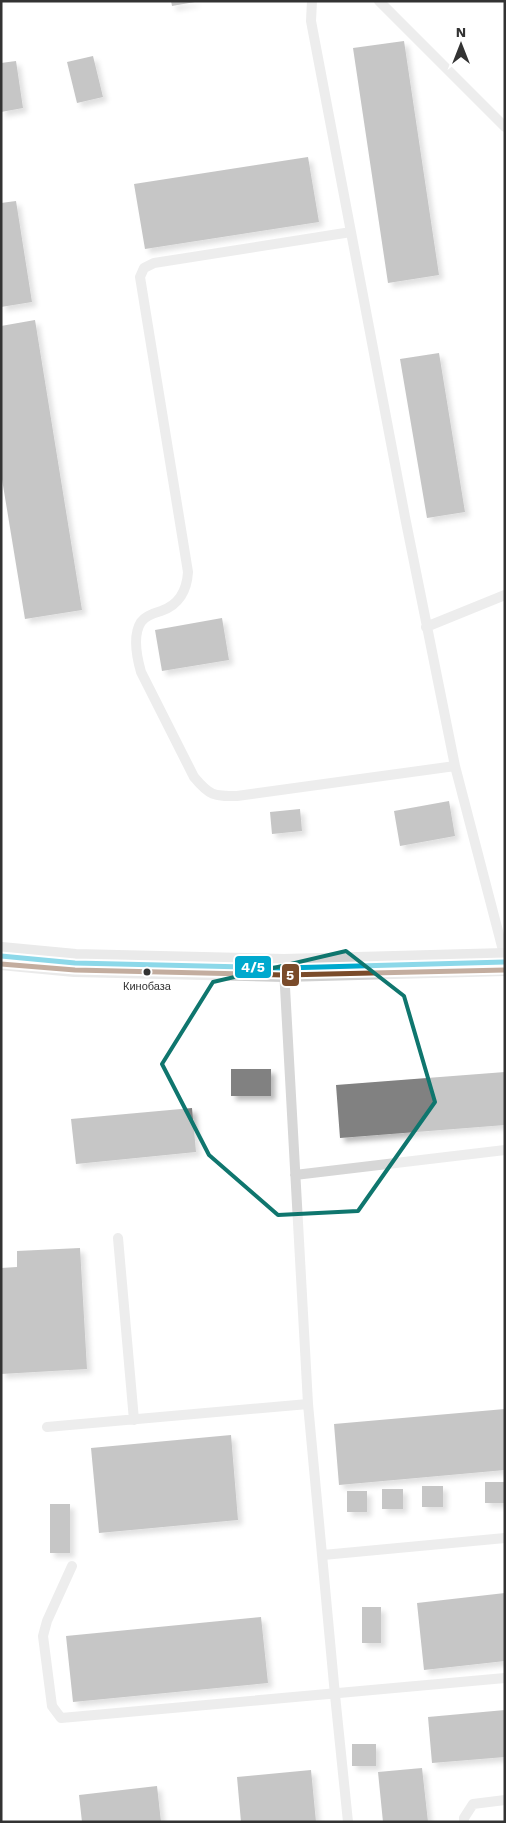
<svg xmlns="http://www.w3.org/2000/svg" width="506" height="1823" font-family="'Work Sans',sans-serif">
	<style>
		.building { fill: #818181; filter: url(#shadow) }
		.lines { fill: none; stroke-linecap: round; stroke-linejoin: round }
		.service { stroke: #d7d7d7; stroke-width: 10 }
		.secondary { stroke: #d0d0d0; stroke-width: 28 }
		.bus-1-casing { stroke: #fff; stroke-width: 9 }
		.bus-2-casing { stroke: #fff; stroke-width: 9 }
		.bus-1 { stroke: #00a9ce; stroke-width: 5 }
		.bus-2 { stroke: #7a4b2a; stroke-width: 5 }
		.marked { fill: none; stroke: #0f766e; stroke-width: 4; stroke-linejoin: round }
		.bus-dot { fill: #333; stroke: #fff; stroke-width: 2 }
		.labels { text-anchor: middle; dominant-baseline: central; stroke-width: 5; stroke-linejoin: round; paint-order: stroke }
		.bus-label { font-size: 11px; fill: #333; stroke: #fff }
		.line-badge { stroke: #fff; stroke-width: 2 }
		.badge-label { font-size: 14px; text-anchor: middle; font-weight: bold; fill: #fff }
	</style>
	<defs>
		<filter id="shadow"><feDropShadow dx="4.5" dy="4.5" stdDeviation="2.5" flood-color="#0004"/></filter>
	</defs>
	<rect width="100%" height="100%" fill="#fff"/>
	<!-- building -->
	<path class="building" d="M171 1H195V2L172 6Z
		M404 41 439 275 388 283 353 48Z
		M93 56 103 97 77 103 67 62Z
		M16 61 23 108 1 112V63Z
		M308 157 319 222 145 249 134 184Z
		M16 201 32 302 1 307V203Z
		M35 320 82 610 25 619 1 473V326Z
		M439 353 465 512 427 518 400 359Z
		M222 618 229 660 162 671 155 630Z
		M449 801 455 836 400 846 394 811Z
		M300 809 302 831 272 834 270 812Z
		M231 1069H271V1096H231Z
		M505 1072V1125L340 1138 336 1085Z
		M192 1108 196 1152 76 1164 71 1119Z
		M80 1248 87 1369 1 1374V1268L17 1267V1251Z
		M505 1409V1470L339 1485 334 1424Z
		M231 1435 238 1520 99 1533 91 1448Z
		M485 1482H505V1503H485Z
		M422 1486H443V1507H422Z
		M382 1489H403V1509H382Z
		M347 1491H367V1512H347Z
		M50 1504H70V1553H50Z
		M505 1593V1661L424 1670 417 1603Z
		M362 1607H381V1643H362Z
		M261 1617 268 1683 73 1702 66 1636Z
		M505 1710V1757L432 1763 428 1717Z
		M352 1744H376V1766H352Z
		M422 1768 428 1822H383L378 1772Z
		M311 1770 316 1822H241L237 1777Z
		M157 1786 161 1822H82L79 1795Z"/>
	<g class="lines">
		<!-- service -->
		<path class="service" d="M312 1 311 21 405 517 455 766 505 958
			M379 1 505 127
			M351 232 154 263 144 268 140 277 188 572C187 590 179 605 161 611 154 613 145 616 141 622 132 636 137 658 141 672L194 777C210 796 213 796 237 796L455 766
			M426 627 505 595
			M284 969 308 1404 335 1695 348 1822
			M295 1175 505 1150
			M118 1238 134 1420
			M47 1427 308 1404
			M323 1555 505 1538
			M72 1566 47 1621 43 1636 52 1706 61 1718 505 1678
			M464 1822V1818L473 1804 505 1800"/>
		<!-- secondary -->
		<path class="secondary" d="M1 956 75 963 284 968 505 962"/>
		<!-- bus-1 casing -->
		<g class="bus-1-casing">
			<path id="bus-1" d="M1 956 75 963 284 968 505 962"/>
		</g>
		<!-- bus-2 casing -->
		<g class="bus-2-casing">
			<path id="bus-2" d="M1 964 75 970 284 975 505 970"/>
		</g>
		<!-- bus-1 -->
		<use href="#bus-1" class="bus-1"/>
		<!-- bus-2 -->
		<use href="#bus-2" class="bus-2"/>
	</g>
	<!-- marked area -->
	<path d="M0 0H506V1823H0ZM346 951 404 996 435 1102 358 1211 278 1215 209 1155 162 1064 213 982Z" fill="#fff" fill-opacity=".55" fill-rule="evenodd"/>
	<path class="marked" d="M346 951 404 996 435 1102 358 1211 278 1215 209 1155 162 1064 213 982Z"/>
	<!-- markers -->
	<circle class="bus-dot" cx="147" cy="972" r="4.5"/>
	<g class="labels">
		<!-- bus labels -->
		<g class="bus-label">
			<text x="147" y="986">Кинобаза</text>
		</g>
	</g>
	<g class="line-badge">
		<rect x="234" y="955" width="38" height="24" rx="5" fill="#00a9ce"/>
		<rect x="281" y="963" width="19" height="24" rx="5" fill="#7a4b2a"/>
	</g>
	<g class="badge-label">
		<text x="253" y="972">4/5</text>
		<text x="290" y="980">5</text>
	</g>
	<!-- border -->
	<rect width="506" height="1823" fill="none" stroke="#333333" stroke-width="5"/>
	<!-- north arrow -->
	<g transform="translate(461 45)" stroke="#ffffff" stroke-width="4" paint-order="stroke">
	<path d="M0-4L9 19L0 12L-9 19Z" fill="#333333"/>
	<text y="-8" font-size="14" font-weight="bold" text-anchor="middle" fill="#333333">N</text>
	</g>
</svg>
